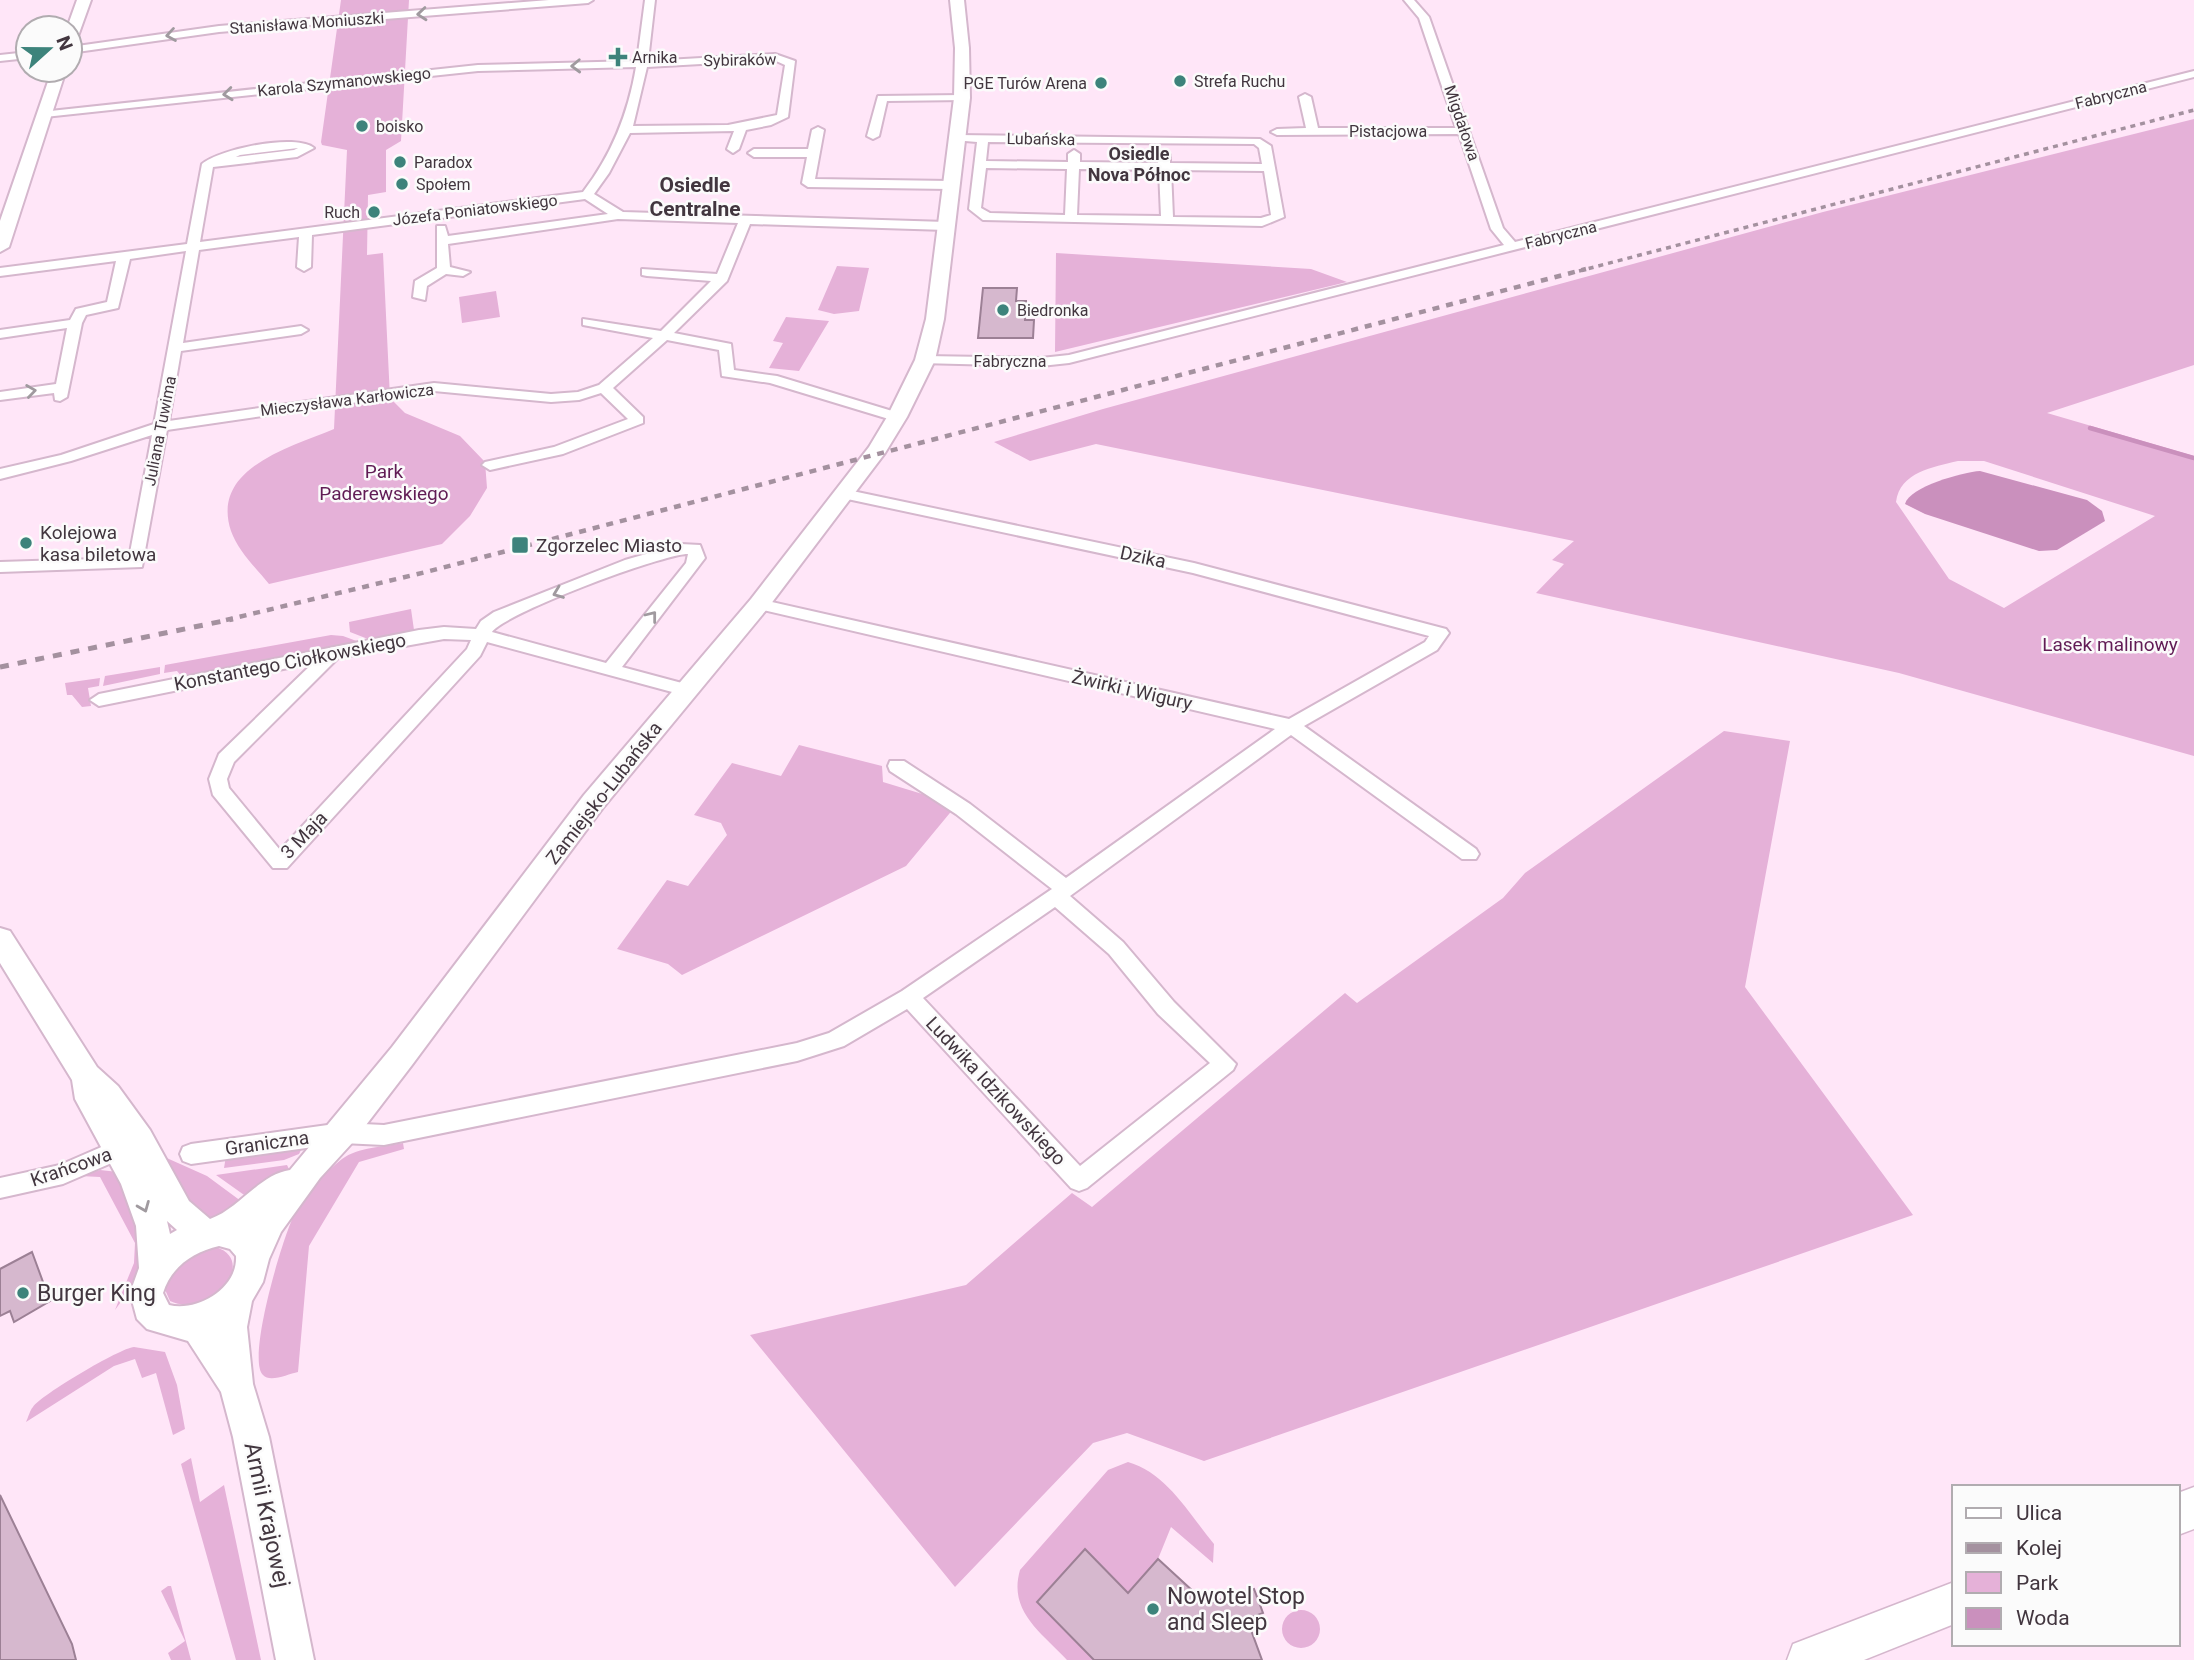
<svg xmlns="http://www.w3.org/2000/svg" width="2194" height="1660" font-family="Roboto,sans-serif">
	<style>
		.green { fill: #e5b1d8; fill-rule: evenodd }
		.water { fill: #ca90bd }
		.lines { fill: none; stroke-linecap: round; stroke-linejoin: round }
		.stream { stroke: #ca90bd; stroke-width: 4.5 }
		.building { fill: #d6b8ce; stroke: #9c8095; stroke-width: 2 }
		.street-casing { stroke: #d5b7cd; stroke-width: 4 }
		.secondary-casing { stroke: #d5b7cd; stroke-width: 4 }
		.primary-casing { stroke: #d5b7cd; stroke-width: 3 }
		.street { fill: #fff; fill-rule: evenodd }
		.secondary { fill: #fff; fill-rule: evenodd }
		.primary { fill: #fff; fill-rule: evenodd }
		.rail-far2 { stroke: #a4919f; stroke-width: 3.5; stroke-dasharray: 5 5; stroke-linecap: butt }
		.rail-far1 { stroke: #a4919f; stroke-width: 4.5; stroke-dasharray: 7 7; stroke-linecap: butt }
		.rail { stroke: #a4919f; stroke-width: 5; stroke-dasharray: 9 9; stroke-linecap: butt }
		.oneway { stroke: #a09a9f }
		.poi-dot { fill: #3d837b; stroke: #fbfbfb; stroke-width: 2.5 }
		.labels { text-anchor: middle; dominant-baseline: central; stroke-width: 5; stroke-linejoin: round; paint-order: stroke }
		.far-street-label { font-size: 16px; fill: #42363f; stroke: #fbfbfb }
		.far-poi-label { font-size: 16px; fill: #42363f; stroke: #fbfbfb; text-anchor: start }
		.far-neighbourhood-label { font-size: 18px; font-weight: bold; fill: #42363f; stroke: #fbfbfb }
		.park-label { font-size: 19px; fill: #611c55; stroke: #fbfbfb }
		.poi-label { font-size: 19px; fill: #42363f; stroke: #fbfbfb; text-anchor: start }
		.street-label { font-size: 19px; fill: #42363f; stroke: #fbfbfb }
		.far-district-label { font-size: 21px; font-weight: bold; fill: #42363f; stroke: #fbfbfb }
		.near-poi-label { font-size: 23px; fill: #42363f; stroke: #fbfbfb; text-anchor: start }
		.near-street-label { font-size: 23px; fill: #42363f; stroke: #fbfbfb }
	</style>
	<rect width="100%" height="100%" fill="#ffe6f8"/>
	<!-- green -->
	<path class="green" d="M341 0H409L401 141 386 150V192L368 195 367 255 383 253 390 398 405 413 460 436 485 462 487 488 470 516 442 544 269 584C256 568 238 551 231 531 210 468 291 447 334 429L347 150 322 145 321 142Z
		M2194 119V365L2047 413 2194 456V756L1899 673 1536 593 1564 564 1552 560 1574 541 1096 444 1030 461 994 442 1103 409 1823 212ZM1958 461H1984L2155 516 2004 608 1949 579 1896 502C1900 472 1933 467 1958 461Z
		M1056 253 1311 269 1347 282 1055 352Z
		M837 266 869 268 859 311 834 314 818 310Z
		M496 291 500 317 462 323 459 297Z
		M786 317 829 321 799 371 769 368 783 343 773 341Z
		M411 609 414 630 368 639 350 632 349 622Z
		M331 635 343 636 362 643 183 678 177 671 164 673 165 665Z
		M160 667V674L103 686 105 676Z
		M100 678 99 686 88 688 91 706 82 707 72 695H67L65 683Z
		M1724 731 1790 741 1745 987 1913 1215 1204 1461 1127 1433 1093 1443 955 1587 750 1335 966 1285 1072 1193 1092 1207 1345 993 1357 1003 1503 898 1525 873Z
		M799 745 882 766 883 782 942 800 954 808 906 866 682 975 668 964 617 949 667 880 688 886 727 835 721 823 694 815 732 763 781 776Z
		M403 1143 404 1149 359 1162 309 1246 298 1372C288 1374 270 1383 263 1375 246 1359 284 1232 296 1211 306 1193 325 1172 342 1159 358 1147 384 1147 403 1143Z
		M302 1148 299 1154 284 1160 224 1168 226 1156Z
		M160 1155 207 1176 249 1207C238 1210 225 1217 213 1218 185 1222 171 1175 160 1155Z
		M287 1165 290 1171 254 1202 216 1175Z
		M100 1170 118 1172 150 1240 134 1284 115 1310 134 1263 135 1243 100 1177 80 1176Z
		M216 1247C260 1262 208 1319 170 1301L163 1285 182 1256Z
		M134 1347 165 1352 177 1385 185 1429 173 1435 156 1373 142 1378 135 1359 114 1366 26 1422C28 1418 30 1410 33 1407 41 1395 120 1348 134 1347Z
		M191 1458 200 1502 224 1485 261 1660H236L181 1464Z
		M1128 1462C1167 1473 1189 1514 1214 1544L1213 1563 1171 1527 1158 1559 1128 1593 1085 1549 1038 1602 1094 1660H1067C1041 1632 1008 1611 1020 1570L1108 1470Z
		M168 1586H171L191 1660H171L168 1653 185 1641 161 1591Z
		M1282 1629a19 19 0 1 1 38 0a19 19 0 1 1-38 0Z"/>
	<!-- water -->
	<path class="water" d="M1980 471 2087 500 2102 511 2105 521 2057 550 2039 551 1925 514 1905 504C1909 487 1963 472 1980 471Z"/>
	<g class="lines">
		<!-- stream -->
		<path class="stream" d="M2090 428 2194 458"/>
	</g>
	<!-- building -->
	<path class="building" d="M983 288H1017L1016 301H1026L1025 320H1034L1033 338H978Z
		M32 1252 50 1301 14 1322 10 1311 0 1316V1269Z
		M0 1495 72 1644 76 1660H0Z
		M1085 1549 1128 1593 1158 1559 1207 1604 1254 1589 1263 1613 1247 1619 1262 1660H1094L1037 1602Z"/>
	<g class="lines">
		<!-- street casing -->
		<g class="street-casing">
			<path id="street" d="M549 0H593L588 3 219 32 70 53V47L219 26Z
				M645 0H655L648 61 775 54 795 61 788 117 771 125 746 130 739 149 733 153 727 149 734 131 630 133 609 173 594 194 623 212 946 222 952 226 946 230 750 224 727 281 674 333 731 344 734 370 777 376 902 414V420H892L770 383 722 376 719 350 667 340 613 388 643 417V423L563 454 490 470 482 465 485 462 554 447 628 419 601 393 579 400 551 402 434 391 167 430 142 567 0 572V562L129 558 152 435 71 461 0 479V469L61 455 154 424 186 251 130 259 118 308 86 315 82 323 67 397 60 401 55 400 54 393 0 400V392L56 384 67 328 0 338V330L70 320 76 309 107 302 116 261 0 276V268L187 244 202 164C220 149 296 133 314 148L297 157 213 167 200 242 583 192C612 154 628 114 636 67L478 71 45 117 39 114 41 112 478 65 637 61ZM774 60 785 65 777 115 728 125 633 126 647 67ZM298 148 294 150 236 157 240 155ZM585 199 608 214 448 236 445 226H437V268L415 281 413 297 425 300 427 286 446 274 463 276 470 272 450 267 448 244 618 219 738 223 717 274 642 269V275L647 276 711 281 661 331 583 319V325L653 338 599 385 578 392 551 394 434 383 169 421 181 351 301 334 308 330 301 326 183 343 199 250 299 237 297 267 304 271 311 267 312 235Z
				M1404 0H1414L1429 17 1503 228 1515 242 2194 71V77L1069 363 1041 366 920 363V357L925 356 1041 358 1069 355 1504 245 1491 229 1459 134 1277 135 1271 132 1277 129 1306 128 1299 97 1305 94 1311 97 1318 128H1456L1419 18Z
				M28 52V58L0 61V55Z
				M962 95 968 98 966 100 887 101 879 136 873 139 867 136 878 96Z
				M818 127 824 130 815 179 950 181 956 185 950 189 808 187 802 183 807 157H754L748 153 754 149H808L812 130Z
				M957 135 1260 139 1271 146 1284 217 1262 226 983 220 969 209 977 142 953 140 951 138ZM988 142 1254 144 1259 148 1262 164 1170 163V155L1164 151 1158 155V163L1080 162V154L1074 150 1068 154V162L986 161ZM986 168 1067 169 1065 215 990 213 981 208ZM1079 169 1159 170 1161 216 1077 215ZM1171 170 1264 171 1271 215 1261 218 1173 217Z
				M843 489 1194 563 1446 629 1449 633 1437 650 1304 726 1476 849 1479 854 1476 859H1462L1291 735 1070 896 1123 942 1174 1002 1236 1064 1233 1070 1087 1188 1079 1191 1071 1188 907 1009 844 1046 797 1061 384 1145 342 1143 191 1164 183 1161 180 1154 183 1147 191 1144 342 1123 384 1125 797 1043 829 1033 902 991 1052 889 956 814 890 771 888 766 890 761H904L970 804 1066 878 1275 729 759 609 753 608 751 604 753 600 759 599 1289 719 1425 642 1429 636 1193 573 838 497V491ZM1055 907 1109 954 1158 1014 1210 1063 1080 1166 923 998Z
				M681 544 700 545 705 558 622 667 693 686 696 690 693 694 687 696 487 642 480 656 287 868H273L213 795 209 779 219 754 313 663 99 706 90 700 99 694 419 630 444 627 476 629 481 621 494 612 625 560ZM688 554 686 563 606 663 492 632C503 614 662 554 688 554ZM444 639 471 640 467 649 280 850 229 788 227 779 234 762 338 658Z
				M129 1135 137 1138 140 1145 137 1152 63 1184 0 1198V1178L60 1165Z"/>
		</g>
		<!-- secondary casing -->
		<g class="secondary-casing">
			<path id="secondary" d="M77 0H91L77 39 70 43V28H67Z
				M950 0H964L969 48 970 98 944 319 935 360 907 417 885 453 767 609 602 809 412 1065 353 1142 320 1178 281 1232 269 1259 263 1282 252 1301 247 1327 253 1384 269 1437 314 1660H276L233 1437 221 1392 188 1341 147 1329 137 1319 130 1293 139 1268 136 1226 121 1184 75 1099 72 1080 0 963V928L10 931 97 1067 118 1086 150 1130 189 1201 210 1219C239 1209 260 1174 290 1170L392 1047 584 795 751 599 869 447 887 417 915 360 926 319 954 98 955 48ZM167 1221 177 1230 170 1234ZM219 1246 230 1249 236 1256C238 1288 198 1312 169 1305L163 1293C171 1267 193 1252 219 1246Z
				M52 70H66L9 247 0 252V221Z"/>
		</g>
		<!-- primary casing -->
		<g class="primary-casing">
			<path id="primary" d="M2194 1487V1529L2178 1535V1493Z
				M1954 1582V1624L1864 1660H1787L1793 1644Z"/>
		</g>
		<!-- street -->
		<use href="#street" class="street"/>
		<!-- secondary -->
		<use href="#secondary" class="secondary"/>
		<!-- primary -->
		<use href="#primary" class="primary"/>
		<!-- rail-far2 -->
		<path class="rail-far2" d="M1579 271 2194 110"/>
		<!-- rail-far1 -->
		<path class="rail-far1" d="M226 620 426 572 1586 269"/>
		<!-- rail -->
		<path class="rail" d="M0 667 233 619"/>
	</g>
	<!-- one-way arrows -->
	<defs><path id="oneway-chevron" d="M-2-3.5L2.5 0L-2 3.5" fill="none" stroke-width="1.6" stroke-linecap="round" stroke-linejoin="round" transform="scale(1.75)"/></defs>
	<g class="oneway">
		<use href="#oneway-chevron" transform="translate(422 14) rotate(175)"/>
		<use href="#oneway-chevron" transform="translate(171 35) rotate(171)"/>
		<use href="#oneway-chevron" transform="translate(576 66) rotate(178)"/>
		<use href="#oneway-chevron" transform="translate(228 94) rotate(174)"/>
		<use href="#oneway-chevron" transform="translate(31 391) rotate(-8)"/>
		<use href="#oneway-chevron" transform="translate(558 593) rotate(159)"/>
		<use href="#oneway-chevron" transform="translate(652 616) rotate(-52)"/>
		<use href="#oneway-chevron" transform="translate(144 1207) rotate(68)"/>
	</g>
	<!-- markers -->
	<g class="poi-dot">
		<path d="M614.5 46.5h7v7h7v7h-7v7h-7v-7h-7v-7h7z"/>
		<circle cx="1180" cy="81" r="7"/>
		<circle cx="1101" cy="83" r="7"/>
		<circle cx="362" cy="126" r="7"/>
		<circle cx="400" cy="162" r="7"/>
		<circle cx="402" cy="184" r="7"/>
		<circle cx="374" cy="212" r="7"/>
		<circle cx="1003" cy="310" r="7"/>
		<circle cx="26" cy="543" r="7"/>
		<rect x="511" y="536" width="18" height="18" rx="3.5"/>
		<circle cx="23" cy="1293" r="7"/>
		<circle cx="1153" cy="1609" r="7"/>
	</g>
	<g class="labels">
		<!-- far-street labels -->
		<g class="far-street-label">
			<text transform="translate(307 23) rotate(-4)">Stanisława Moniuszki</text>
			<text transform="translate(740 60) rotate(-1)">Sybiraków</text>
			<text transform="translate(344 82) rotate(-6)">Karola Szymanowskiego</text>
			<text transform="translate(2111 95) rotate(-14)">Fabryczna</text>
			<text transform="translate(1462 123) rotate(71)">Migdałowa</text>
			<text x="1388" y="131">Pistacjowa</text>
			<text transform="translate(1041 139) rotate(1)">Lubańska</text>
			<text transform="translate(475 210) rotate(-7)">Józefa Poniatowskiego</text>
			<text transform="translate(1561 235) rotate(-14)">Fabryczna</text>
			<text x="1010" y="361">Fabryczna</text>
			<text transform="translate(347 400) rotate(-7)">Mieczysława Karłowicza</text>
			<text transform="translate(160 431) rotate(-79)">Juliana Tuwima</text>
		</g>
		<!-- far-poi labels -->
		<g class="far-poi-label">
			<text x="632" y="57">Arnika</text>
			<text x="1194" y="81">Strefa Ruchu</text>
			<text x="1087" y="83" text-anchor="end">PGE Turów Arena</text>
			<text x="376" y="126">boisko</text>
			<text x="414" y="162">Paradox</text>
			<text x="416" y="184">Społem</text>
			<text x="360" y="212" text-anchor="end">Ruch</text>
			<text x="1017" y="310">Biedronka</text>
		</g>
		<!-- far-neighbourhood labels -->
		<g class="far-neighbourhood-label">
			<text x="1139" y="153">Osiedle<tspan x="1139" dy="21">Nova Północ</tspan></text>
		</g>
		<!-- park labels -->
		<g class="park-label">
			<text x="384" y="471">Park<tspan x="384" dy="22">Paderewskiego</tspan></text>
			<text x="2110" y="644">Lasek malinowy</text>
		</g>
		<!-- poi labels -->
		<g class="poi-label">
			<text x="40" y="532">Kolejowa<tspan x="40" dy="22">kasa biletowa</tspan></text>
			<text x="536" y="545">Zgorzelec Miasto</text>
		</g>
		<!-- street labels -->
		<g class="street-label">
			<text transform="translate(1143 557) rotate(12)">Dzika</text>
			<text transform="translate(290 662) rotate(-11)">Konstantego Ciołkowskiego</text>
			<text transform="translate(1132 690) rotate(13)">Żwirki i Wigury</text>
			<text transform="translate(604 793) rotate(-52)">Zamiejsko-Lubańska</text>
			<text transform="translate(304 835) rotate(-46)">3 Maja</text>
			<text transform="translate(996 1091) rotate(47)">Ludwika Idzikowskiego</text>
			<text transform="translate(267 1143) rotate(-8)">Graniczna</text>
			<text transform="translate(71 1167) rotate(-19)">Krańcowa</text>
		</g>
		<!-- far-district labels -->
		<g class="far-district-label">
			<text x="695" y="185">Osiedle<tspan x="695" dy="24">Centralne</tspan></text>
		</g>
		<!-- near-poi labels -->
		<g class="near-poi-label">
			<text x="37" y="1293">Burger King</text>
			<text x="1167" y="1596">Nowotel Stop<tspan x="1167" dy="26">and Sleep</tspan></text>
		</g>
		<!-- near-street labels -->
		<g class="near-street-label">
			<text transform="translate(267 1515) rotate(78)">Armii Krajowej</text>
		</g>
	</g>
	<!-- legend -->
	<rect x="1952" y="1485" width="228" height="161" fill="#fbfbfb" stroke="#b1acb0" stroke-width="2"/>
	<rect x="1966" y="1508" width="35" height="10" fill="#ffffff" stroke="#b1acb0" stroke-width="2"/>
	<text x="2016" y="1520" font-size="21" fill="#42363f">Ulica</text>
	<rect x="1966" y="1543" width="35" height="10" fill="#a4919f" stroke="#b1acb0" stroke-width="2"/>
	<text x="2016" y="1555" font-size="21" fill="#42363f">Kolej</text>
	<rect x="1966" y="1572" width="35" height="21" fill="#e5b1d8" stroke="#b1acb0" stroke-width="2"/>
	<text x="2016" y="1590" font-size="21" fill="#42363f">Park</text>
	<rect x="1966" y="1608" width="35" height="21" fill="#ca90bd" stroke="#b1acb0" stroke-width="2"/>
	<text x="2016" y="1625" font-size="21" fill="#42363f">Woda</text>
	<!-- north arrow -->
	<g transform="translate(49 49) rotate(69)"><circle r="33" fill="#fbfbfb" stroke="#b1acb0" stroke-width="2"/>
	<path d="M0-5L12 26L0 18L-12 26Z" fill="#3d837b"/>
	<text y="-10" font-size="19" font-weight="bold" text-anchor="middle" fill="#42363f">N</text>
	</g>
</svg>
